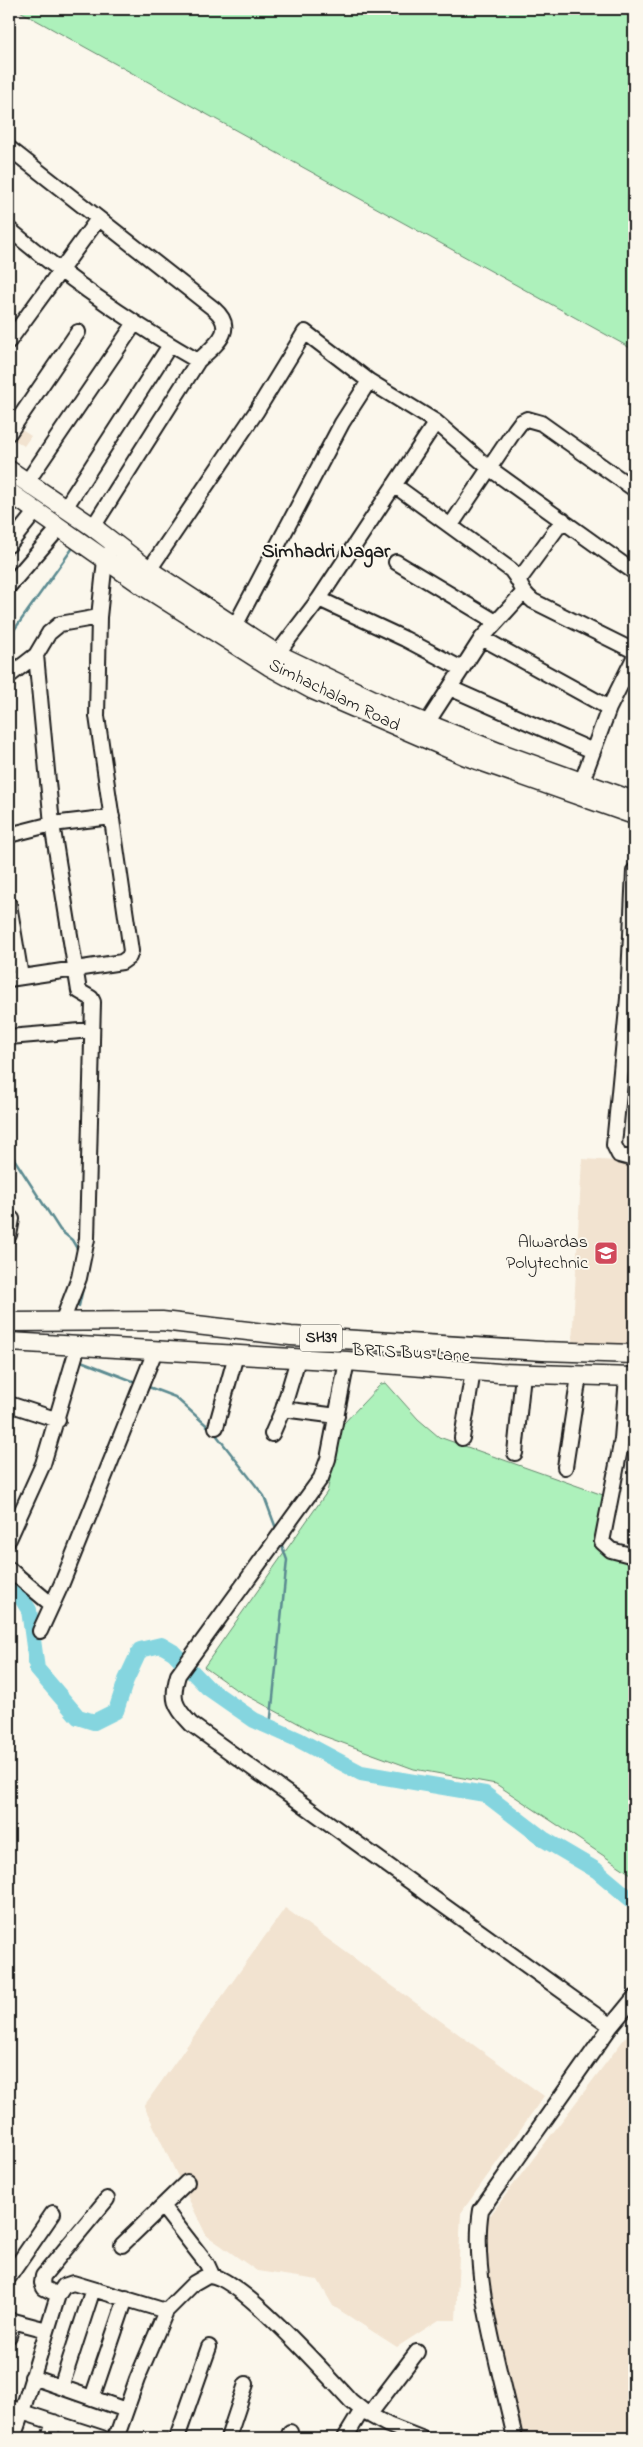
<svg xmlns="http://www.w3.org/2000/svg" width="643" height="2447" font-family="'Indie Flower',sans-serif">
	<style>
		.built { fill: #f2e3d0 }
		.green { fill: #adf1bb; stroke: #64866c }
		.lines { fill: none; stroke-linecap: round; stroke-linejoin: round }
		.stream { stroke: #5b8b91; stroke-width: 2.5 }
		.river { stroke: #85d5df; stroke-width: 16 }
		.minor-casing { stroke: #1c1c1c; stroke-width: 18 }
		.major-casing { stroke: #1c1c1c; stroke-width: 21 }
		.minor { stroke: #fbf7ec; stroke-width: 14 }
		.major { stroke: #fbf7ec; stroke-width: 18 }
		.labels { text-anchor: middle; dominant-baseline: central; stroke-width: 4; stroke-linejoin: round; paint-order: stroke }
		.shield { fill: #fbf7ec; stroke: #5f5e5a; stroke-width: 1 }
		.shield-label { font-size: 16px; font-weight: bold; fill: #1c1c1c }
		.street-label { font-size: 18px; fill: #1c1c1c; stroke: #fbf7ec }
		.poi-label { font-size: 18px; fill: #1c1c1c; stroke: #fbf7ec; text-anchor: end }
		.quarter-label { font-size: 20px; font-weight: bold; fill: #1c1c1c; stroke: #fbf7ec }
	</style>
	<rect width="100%" height="100%" fill="#fbf7ec"/>
	<filter id="ink" filterUnits="userSpaceOnUse"><feTurbulence type="fractalNoise" baseFrequency=".02" numOctaves="2"/><feDisplacementMap in="SourceGraphic" scale="10" xChannelSelector="R" yChannelSelector="G"/><feConvolveMatrix kernelMatrix="1 2 1 2 8 2 1 2 1" color-interpolation-filters="sRGB"/></filter>
	<g filter="url(#ink)">
		<!-- built -->
		<path class="built" d="M17 427 31 436 24 446 10 437Z
			M582 1159 634 1162V1347L572 1344Z
			M285 1908 544 2096 461 2213 456 2320H439L397 2347 333 2306 318 2280 257 2271 206 2235 144 2106Z
			M634 2026V2438H519L510 2409 479 2230Z"/>
		<!-- green -->
		<path class="green" d="M16 9H634V350Z
			M386 1383 418 1419 439 1437 603 1495 597 1549 634 1562V1876L496 1784 414 1769 318 1734 235 1689 204 1667 327 1492 342 1425 381 1384Z"/>
		<g class="lines">
			<!-- stream -->
			<path class="stream" d="M9 637 72 549
				M9 1151 60 1230 72 1240 79 1252
				M79 1306 84 1284
				M81 1361 138 1383
				M146 1386 175 1397 214 1432 264 1496 277 1531
				M270 1727 287 1560 281 1543"/>
			<!-- river -->
			<path class="river" d="M9 1585 14 1586 29 1610 37 1669 78 1717 94 1722 116 1711 126 1680 140 1650 161 1645 173 1652 208 1688 254 1720 299 1740 361 1773 485 1794 545 1840 596 1870 634 1902"/>
			<!-- minor casing -->
			<g class="minor-casing">
				<path id="minor" d="M9 148 214 309C238 330 215 345 198 361L93 527
					M9 229C68 279 131 323 198 361
					M9 341 98 219
					M9 433 78 332
					M27 482 135 323
					M394 485 511 570C522 583 519 590 533 601L634 651
					M65 508 170 345
					M451 525 515 430 521 422 527 419 541 423 634 489
					M9 545 36 511
					M396 562 496 622
					M149 570 256 412 305 332 369 381 436 422 489 468 634 572
					M519 580 563 520
					M9 586 59 528
					M319 599 405 639 462 669
					M235 626 342 423 369 381
					M482 638 523 593
					M277 654 319 599 436 422
					M36 655 52 824 79 991 91 998 93 1002 87 1239 79 1278 62 1322
					M9 676 36 655 49 633 60 624 99 617
					M450 688 593 751
					M427 723 482 638 609 708
					M582 781 609 708 634 658
					M9 835 52 824 112 817
					M9 904 21 977
					M9 979 122 962 129 957 131 951 97 716 99 617 105 560 109 553
					M628 998 634 871
					M634 998H628L614 1145 619 1155 634 1159
					M9 1037 92 1030
					M9 1218 12 1219 9 1235
					M347 1361 328 1459 321 1478 178 1675C171 1699 174 1706 191 1724L611 2026
					M627 1377 622 1439 602 1542 611 1550 634 1556
					M9 1404 58 1420
					M283 1409 337 1416
					M216 1427 236 1355
					M272 1434 283 1409 298 1359
					M462 1438 473 1371
					M515 1453 523 1374
					M565 1467 579 1376
					M9 1539 43 1464 78 1346
					M9 1569 52 1605
					M40 1631 62 1583 155 1351
					M162 2206 207 2264 212 2275
					M122 2245 187 2182
					M9 2277 53 2213
					M58 2295 44 2288 42 2283 43 2276 107 2199
					M9 2320 47 2330
					M9 2336 13 2321
					M32 2377 126 2410
					M61 2387 93 2289
					M92 2398 126 2298
					M9 2407 22 2412 58 2295 64 2286 73 2283 166 2311
					M369 2415 417 2352
					M13 2438 22 2412 102 2438
					M49 2438 54 2422
					M113 2438 118 2433 137 2379 166 2311 194 2283 208 2275C238 2275 328 2376 351 2401L366 2413 388 2425 421 2438
					M177 2438 209 2347
					M228 2438 246 2384
					M288 2438 290 2432
					M345 2438 362 2410
					M515 2438C501 2373 470 2275 481 2210L611 2026 634 1998"/>
			</g>
			<!-- major casing -->
			<g class="major-casing">
				<path id="major" d="M9 470 93 527 149 570 277 654 403 714 498 752 634 801
					M9 492 143 586 269 666 313 690 466 756 634 815
					M9 1322 162 1321 291 1336 543 1351 634 1354
					M9 1342 347 1361 499 1373 634 1377"/>
			</g>
			<!-- minor -->
			<use href="#minor" class="minor"/>
			<!-- major -->
			<use href="#major" class="major"/>
		</g>
	</g>
	<!-- icons -->
	<defs>
		<g id="university-square" transform="scale(1.25)"><rect x="-9" y="-9" width="18" height="18" rx="4" fill="#d1495b" stroke="#fbf7ec"/><path d="M0-5L7-2L0 1L-7-2ZM-4 1L0 2.5L4 1V4Q0 6-4 4Z" fill="#fff"/></g>
	</defs>
	<g fill-rule="evenodd">
		<use href="#university-square" x="606" y="1253"/>
	</g>
	<g class="labels">
		<!-- shield labels -->
		<rect class="shield" x="300" y="1324.5" width="42" height="27" rx="4"/>
		<g class="shield-label">
			<text x="321" y="1338">SH39</text>
		</g>
		<!-- street labels -->
		<g class="street-label">
			<text transform="translate(334 696) rotate(26)">Simhachalam Road</text>
			<text transform="translate(411 1354) rotate(3)">BRTS Bus Lane</text>
		</g>
		<!-- poi labels -->
		<g class="poi-label">
			<text x="588" y="1243">Alwardas<tspan x="588" dy="21">Polytechnic</tspan></text>
		</g>
		<!-- quarter labels -->
		<g class="quarter-label">
			<text x="326" y="552">Simhadri Nagar</text>
		</g>
	</g>
	<!-- margin -->
	<rect width="643" height="2447" fill="none" stroke="#fbf7ec" stroke-width="30"/>
	<rect x="15" y="15" width="613" height="2417" fill="none" stroke="#1c1c1c" stroke-width="2" filter="url(#ink)"/>
</svg>
